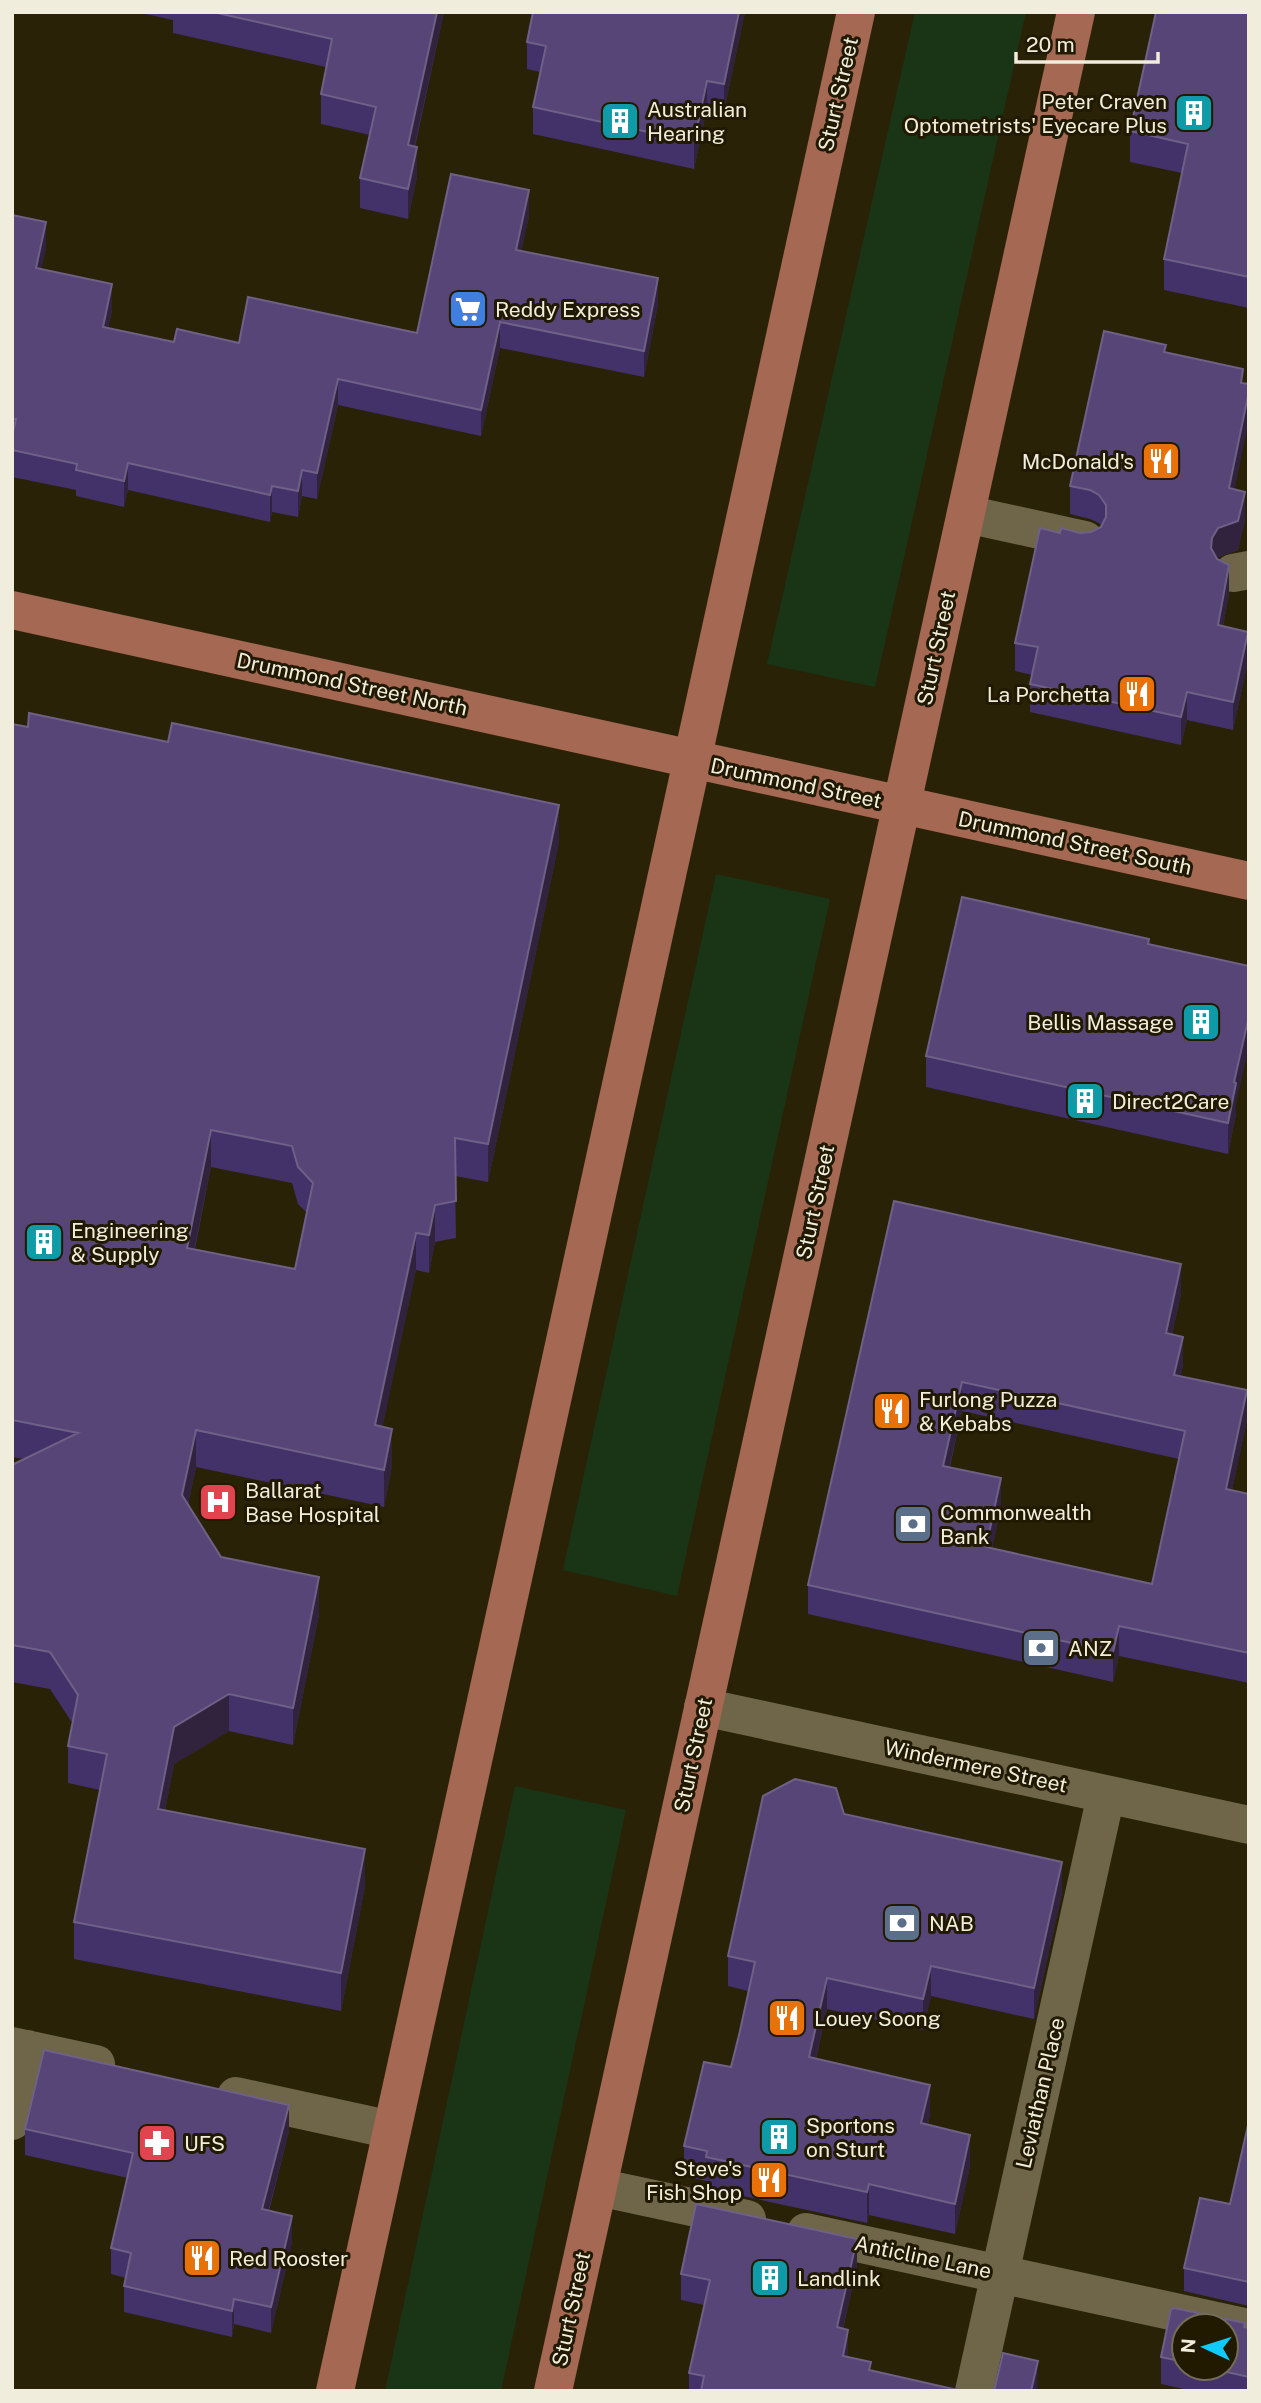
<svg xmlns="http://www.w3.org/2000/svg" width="1261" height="2403" font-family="'Public Sans',sans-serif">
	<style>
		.green { fill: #193516 }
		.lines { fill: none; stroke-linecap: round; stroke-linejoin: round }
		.minor { stroke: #6f6649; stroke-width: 38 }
		.major { stroke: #a46853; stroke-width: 38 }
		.wall { fill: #43316a; fill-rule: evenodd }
		.shaded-wall { fill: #31233d }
		.building { fill: #564576; stroke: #6e6086; stroke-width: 2; fill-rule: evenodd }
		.labels { text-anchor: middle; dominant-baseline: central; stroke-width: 6; stroke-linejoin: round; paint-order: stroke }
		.street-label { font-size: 21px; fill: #f1eddc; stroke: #211900 }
		.poi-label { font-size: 21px; fill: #f1eddc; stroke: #211900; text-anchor: start }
	</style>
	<rect width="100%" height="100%" fill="#2a2206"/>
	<!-- green -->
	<path class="green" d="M915 12H1026L875 687 767 664Z
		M716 874 830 899 677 1596 563 1570Z
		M515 1786 626 1810 501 2391H385Z"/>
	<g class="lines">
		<!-- minor -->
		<path class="minor" d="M966 514 1085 540
			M1233 573 1249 570
			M703 1707 1249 1825
			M12 2046 96 2064
			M236 2096 392 2130
			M12 2121 28 2049
			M598 2187 747 2219
			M806 2232 1249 2328
			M974 2391 1106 1795"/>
		<!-- major -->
		<path class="major" d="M12 610 1249 881
			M335 2391 856 12
			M553 2391 1076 12"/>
	</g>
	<!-- wall -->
	<path class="wall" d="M136 12H444L415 147 417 177 408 219 360 208V178L370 135 321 124V94L326 67 173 33V20Z
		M745 12 724 111 707 108 694 169 533 134V107L540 72 527 69V42Z
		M1249 12V308L1164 290V259L1182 173 1130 162V131Z
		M12 215 46 248 41 269 112 310 108 328 174 342 239 343 417 333 529 216 521 251 658 304 644 377 500 348 481 436 338 405 317 499 302 496 298 517 272 512 270 522 128 490 124 507 76 496V490L12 477Z
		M1166 352 1235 490 1245 520 1238 550 1218 557 1217 559 1229 594 1223 626 1248 661 1233 730 1187 720 1181 745 1030 712V684L1032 675 1015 671V643L1060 533 1091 532 1101 526 1099 523 1090 519 1070 514V486Z
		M12 724 559 842 488 1182 455 1176 456 1238 435 1242 429 1273 416 1270 382 1427 392 1466 384 1507 196 1467 188 1505 221 1557 319 1614 293 1745 229 1731 174 1764 165 1810 365 1886 341 2011 74 1959V1922L100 1790 68 1783V1746L73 1724 50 1689 12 1682V1465L24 1459 12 1457ZM211 1167 292 1183 298 1204 307 1213 295 1269 195 1249Z
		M1149 944 1236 1103V1114L1228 1154 926 1087V1056Z
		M894 1201 1181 1294 1172 1335 1183 1366 1180 1376 1247 1420 1232 1490 1249 1494V1683L1119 1656 1113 1682 808 1614V1585ZM962 1411 1179 1459 1152 1584 992 1548 1001 1508 950 1467Z
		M844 1814 1062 1893 1034 2019 931 1996 923 2030 827 2009 816 2059 930 2115 928 2125 970 2166 955 2234 869 2215 867 2223 706 2188V2181L684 2176V2146L731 2067 748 1991 728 1986V1956Z
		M1249 2121V2306L1184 2291V2268L1230 2204Z
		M25 2129 289 2131 269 2211 292 2242 271 2333 234 2324 232 2337 124 2312V2286L126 2278 111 2274V2248L128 2178 25 2155Z
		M857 2266 843 2329 848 2357 871 2371 962 2391H689V2373L704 2305 681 2300V2274Z
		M1174 2308 1245 2323V2327L1249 2328V2391H1193L1161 2384V2357L1171 2309ZM1184 2326H1226V2368H1184Z"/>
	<!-- shaded-wall -->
	<path class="shaded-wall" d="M437 12H444L408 175V145Z
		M739 12H745L724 111V84Z
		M707 81V108L694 169V142Z
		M417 147V177L408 219V189Z
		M529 190V216L516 276V250Z
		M46 222V248L36 294V268Z
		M658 278V304L644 377V351Z
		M112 284V310L103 353V327Z
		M500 322V348L481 436V410Z
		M338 379V405L317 499V473Z
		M1249 391V420L1229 517V488Z
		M128 463V490L124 507V481Z
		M302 470V496L298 517V491Z
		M272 486V512L270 522V495Z
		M1245 492V520L1238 550 1218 557 1212 566V538Z
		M1229 565V594L1218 654V625Z
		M1248 632V661L1233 730V702Z
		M1187 692V720L1181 745V717Z
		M559 805V842L488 1182V1144Z
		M1249 1016V1047L1236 1103V1114L1228 1154V1123L1234 1082Z
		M211 1130V1167L187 1285V1248Z
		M435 1205V1242L429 1273V1235Z
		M416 1233V1270L375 1463V1425Z
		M1181 1264V1294L1166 1363V1333Z
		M1183 1337V1366L1174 1404V1375Z
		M962 1382V1411L943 1495V1466Z
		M1247 1390V1420L1226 1518V1489Z
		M392 1429V1466L384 1507V1470Z
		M196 1430V1467L182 1532V1495Z
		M1001 1478V1508L986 1576V1547Z
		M319 1577V1614L293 1745V1708Z
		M1119 1626V1656L1113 1682V1652Z
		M229 1694V1731L174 1764 158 1846V1809L174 1727Z
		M365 1849V1886L341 2011V1973Z
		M1062 1862V1893L1034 2019V1988Z
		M931 1966V1996L923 2030V1999Z
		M827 1978V2009L809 2088V2057Z
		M930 2085V2115L921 2154V2123Z
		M289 2105V2131L262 2235V2209Z
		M970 2135V2166L955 2234V2204Z
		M869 2184V2215L867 2223V2192Z
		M292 2216V2242L271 2333V2307Z
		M857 2239V2266L837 2354V2327Z
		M234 2299V2324L232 2337V2311Z
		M848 2330V2356L843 2382V2356Z
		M1038 2361 1037 2391H1031Z"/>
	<!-- building -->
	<path class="building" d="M213 12H437L408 145 417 147 408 189 360 178 376 107 321 94 332 39Z
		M533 12H739L724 84 707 81 694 142 533 107 546 46 527 42Z
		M1156 12H1249V277L1164 259 1188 144 1130 131Z
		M451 174 529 190 516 250 658 278 644 351 500 322 481 410 338 379 317 473 302 470 298 491 272 486 270 495 128 463 124 481 76 470 77 464 12 450V436L16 419H12V215L46 222 36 268 112 284 103 327 174 342 177 329 239 343 248 297 417 333Z
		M1104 331 1166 345 1164 352 1243 369 1241 383 1249 384V391L1229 488 1245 492 1238 521 1218 528 1212 538 1211 548 1217 559 1229 565 1218 625 1248 632 1233 702 1187 692 1181 717 1030 684 1038 647 1015 643 1040 528 1060 533 1061 528 1080 533 1091 532 1101 527 1106 517V505L1099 495 1090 490 1070 486Z
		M29 713 168 742 172 723 559 805 488 1144 455 1138 456 1201 435 1205 429 1235 416 1233 375 1425 392 1429 384 1470 196 1430 182 1495 221 1557 319 1577 293 1708 229 1694 174 1727 158 1809 365 1849 341 1973 74 1922 107 1754 68 1746 78 1695 50 1652 12 1645V1465L78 1433 12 1420V724L28 727ZM211 1130 292 1146 298 1167 313 1183 295 1269 187 1248Z
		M962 897 1149 939 1148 944 1249 966V1016L1234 1082 1236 1083 1228 1123 926 1056Z
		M894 1201 1181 1264 1166 1333 1183 1337 1174 1375 1247 1390 1226 1489 1249 1494V1653L1119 1626 1113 1652 808 1585ZM962 1382 1185 1431 1152 1584 986 1547 1001 1478 943 1466Z
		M795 1779 836 1788 844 1814 1062 1862 1034 1988 931 1966 923 1999 827 1978 809 2057 930 2085 921 2123 970 2135 955 2204 869 2184 867 2192 706 2157 707 2151 684 2146 704 2062 731 2067 740 2031 755 1962 728 1956 763 1796Z
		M44 2050 289 2105 262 2209 292 2216 271 2307 234 2299 232 2311 124 2286 131 2253 111 2248 133 2153 25 2129Z
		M1249 2121V2282L1184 2268 1200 2198 1230 2204Z
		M696 2204 857 2239 837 2327 848 2330 843 2356 871 2362 869 2370 962 2391H701L704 2376 689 2373 710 2280 681 2274Z
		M1174 2308 1245 2323 1244 2327 1249 2328V2377L1209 2368H1226V2326H1184V2362L1161 2357 1171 2309Z
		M1003 2353 1038 2361 1031 2391H994Z"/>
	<!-- icons -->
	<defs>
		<g id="building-square" transform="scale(2.0125)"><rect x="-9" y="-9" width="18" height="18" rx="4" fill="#0f9aa8" stroke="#211900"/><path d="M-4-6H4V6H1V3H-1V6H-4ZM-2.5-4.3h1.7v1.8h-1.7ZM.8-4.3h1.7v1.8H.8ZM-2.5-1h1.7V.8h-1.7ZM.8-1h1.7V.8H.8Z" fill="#fff"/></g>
		<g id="supermarket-square" transform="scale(2.0125)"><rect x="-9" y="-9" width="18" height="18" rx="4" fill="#3f7fe0" stroke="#211900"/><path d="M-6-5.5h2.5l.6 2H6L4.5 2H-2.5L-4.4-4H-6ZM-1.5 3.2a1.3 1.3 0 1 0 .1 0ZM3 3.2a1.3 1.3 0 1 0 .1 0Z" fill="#fff"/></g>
		<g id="restaurant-square" transform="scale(2.0125)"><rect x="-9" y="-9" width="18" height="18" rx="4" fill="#e8710a" stroke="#211900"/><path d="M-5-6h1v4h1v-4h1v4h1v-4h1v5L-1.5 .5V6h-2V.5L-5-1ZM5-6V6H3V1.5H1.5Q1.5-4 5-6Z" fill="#fff"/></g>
		<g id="hospital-square" transform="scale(2.0125)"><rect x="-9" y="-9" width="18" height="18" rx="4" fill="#e0444e" stroke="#211900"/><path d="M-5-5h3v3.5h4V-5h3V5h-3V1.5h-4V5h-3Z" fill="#fff"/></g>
		<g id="bank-square" transform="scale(2.0125)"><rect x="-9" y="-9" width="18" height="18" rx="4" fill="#5c6f8a" stroke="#211900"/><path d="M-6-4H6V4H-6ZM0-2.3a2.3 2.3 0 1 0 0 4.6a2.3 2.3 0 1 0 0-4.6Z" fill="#fff"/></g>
		<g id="pharmacy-square" transform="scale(2.0125)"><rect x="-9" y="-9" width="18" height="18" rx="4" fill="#e0444e" stroke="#211900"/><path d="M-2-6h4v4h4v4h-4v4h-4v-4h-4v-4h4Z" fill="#fff"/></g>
	</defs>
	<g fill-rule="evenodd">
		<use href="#building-square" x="1194" y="113"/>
		<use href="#building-square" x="620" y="121"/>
		<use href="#supermarket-square" x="468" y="309"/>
		<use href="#restaurant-square" x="1161" y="461"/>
		<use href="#restaurant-square" x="1137" y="694"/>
		<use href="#building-square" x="1201" y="1022"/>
		<use href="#building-square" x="1085" y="1101"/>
		<use href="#building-square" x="44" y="1242"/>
		<use href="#restaurant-square" x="892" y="1411"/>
		<use href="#hospital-square" x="218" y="1502"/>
		<use href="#bank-square" x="913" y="1524"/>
		<use href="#bank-square" x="1041" y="1648"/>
		<use href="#bank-square" x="902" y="1923"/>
		<use href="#restaurant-square" x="787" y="2018"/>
		<use href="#building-square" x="779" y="2137"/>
		<use href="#pharmacy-square" x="157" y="2143"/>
		<use href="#restaurant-square" x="769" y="2180"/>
		<use href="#restaurant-square" x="202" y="2258"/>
		<use href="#building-square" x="770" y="2278"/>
	</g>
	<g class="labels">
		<!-- street labels -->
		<g class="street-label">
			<text transform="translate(838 94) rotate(-77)">Sturt Street</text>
			<text transform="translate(936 648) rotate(-78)">Sturt Street</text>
			<text transform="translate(352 684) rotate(12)">Drummond Street North</text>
			<text transform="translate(796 783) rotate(12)">Drummond Street</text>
			<text transform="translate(1075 843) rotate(12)">Drummond Street South</text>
			<text transform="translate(815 1202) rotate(-78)">Sturt Street</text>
			<text transform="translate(693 1755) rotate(-78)">Sturt Street</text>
			<text transform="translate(976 1766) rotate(12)">Windermere Street</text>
			<text transform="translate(1040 2093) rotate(-77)">Leviathan Place</text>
			<text transform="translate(923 2257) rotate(12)">Anticline Lane</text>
			<text transform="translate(571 2309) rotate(-78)">Sturt Street</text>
		</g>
		<!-- poi labels -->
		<g class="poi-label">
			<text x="1167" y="101" text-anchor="end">Peter Craven<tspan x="1167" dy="24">Optometrists' Eyecare Plus</tspan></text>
			<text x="647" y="109">Australian<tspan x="647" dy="24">Hearing</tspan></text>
			<text x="495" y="309">Reddy Express</text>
			<text x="1134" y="461" text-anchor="end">McDonald's</text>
			<text x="1110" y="694" text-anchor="end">La Porchetta</text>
			<text x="1174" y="1022" text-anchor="end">Bellis Massage</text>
			<text x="1112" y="1101">Direct2Care</text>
			<text x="71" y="1230">Engineering<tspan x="71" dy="24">&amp; Supply</tspan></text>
			<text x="919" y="1399">Furlong Puzza<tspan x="919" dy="24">&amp; Kebabs</tspan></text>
			<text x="245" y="1490">Ballarat<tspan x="245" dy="24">Base Hospital</tspan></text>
			<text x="940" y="1512">Commonwealth<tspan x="940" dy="24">Bank</tspan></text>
			<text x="1068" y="1648">ANZ</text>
			<text x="929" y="1923">NAB</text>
			<text x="814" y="2018">Louey Soong</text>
			<text x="806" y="2125">Sportons<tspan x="806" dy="24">on Sturt</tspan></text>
			<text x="184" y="2143">UFS</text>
			<text x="742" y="2168" text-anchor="end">Steve's<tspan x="742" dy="24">Fish Shop</tspan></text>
			<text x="229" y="2258">Red Rooster</text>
			<text x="797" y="2278">Landlink</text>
		</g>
	</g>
	<!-- border -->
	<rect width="1261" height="2403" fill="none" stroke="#f1eddc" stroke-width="28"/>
	<!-- north arrow -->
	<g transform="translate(1205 2347) rotate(274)"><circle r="33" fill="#211900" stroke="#746e58" stroke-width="2"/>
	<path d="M0-5L12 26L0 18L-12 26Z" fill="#0fcafa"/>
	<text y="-10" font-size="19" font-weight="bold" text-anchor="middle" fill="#f1eddc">N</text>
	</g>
	<!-- scale -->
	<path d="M1016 52v10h142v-10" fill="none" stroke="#f1eddc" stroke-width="3.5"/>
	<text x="1026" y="52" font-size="21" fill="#f1eddc" stroke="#211900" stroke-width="5" paint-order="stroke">20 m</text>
</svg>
